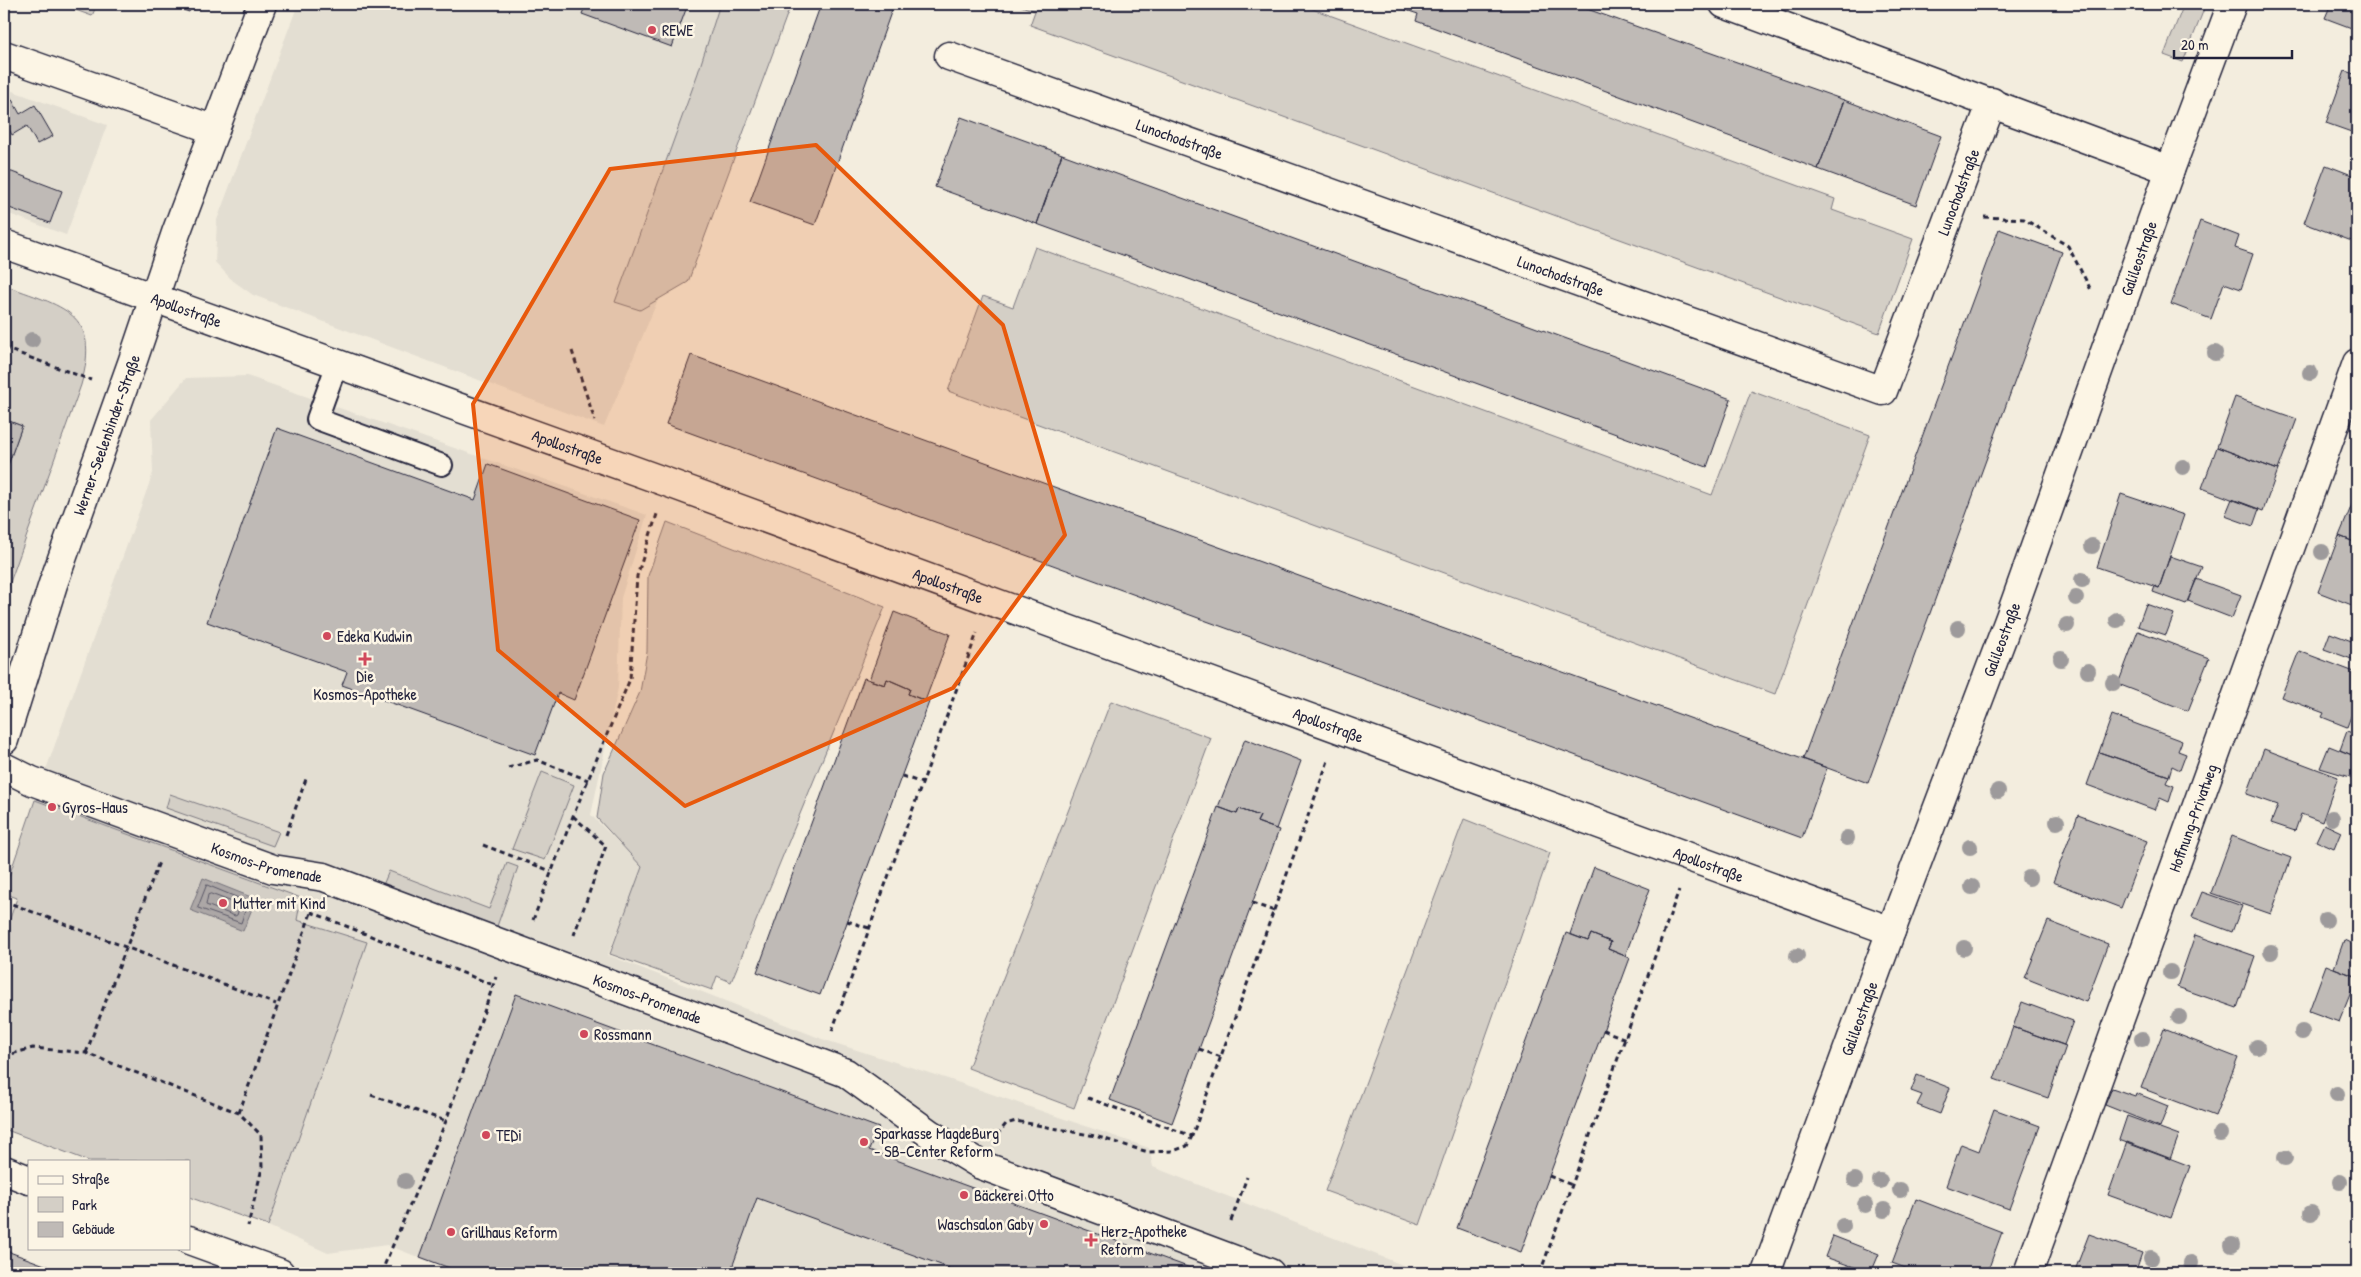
<svg xmlns="http://www.w3.org/2000/svg" width="2361" height="1277" font-family="'Patrick Hand',sans-serif">
	<style>
		.built { fill: #e3ded2 }
		.green { fill: #d4cfc6; stroke: #7b7880 }
		.water { fill: #aca7a6; stroke: #75727b }
		.lines { fill: none; stroke-linecap: round; stroke-linejoin: round }
		.shore { stroke: #595766; stroke-width: 1 }
		.building { fill: #bfbab6; stroke: #22223b }
		.service-casing { stroke: #22223b; stroke-width: 24 }
		.pedestrian-casing { stroke: #22223b; stroke-width: 31 }
		.minor-casing { stroke: #22223b; stroke-width: 31 }
		.path { stroke: #22223b; stroke-width: 3; stroke-dasharray: 5 4; stroke-linecap: butt }
		.service { stroke: #fcf5e5; stroke-width: 20 }
		.pedestrian { stroke: #fcf5e5; stroke-width: 28 }
		.minor { stroke: #fcf5e5; stroke-width: 28 }
		.tree { fill: #9d9a9b }
		.marked { fill: #e8590c; fill-opacity: 0.2; stroke: #e8590c; stroke-width: 4; stroke-linejoin: round }
		.poi-dot { fill: #d1495b; stroke: #fcf5e5; stroke-width: 2 }
		.labels { text-anchor: middle; dominant-baseline: central; stroke-width: 5; stroke-linejoin: round; paint-order: stroke }
		.poi-label { font-size: 16px; fill: #22223b; stroke: #fcf5e5; text-anchor: start }
		.street-label { font-size: 16px; fill: #22223b; stroke: #fcf5e5 }
	</style>
	<rect width="100%" height="100%" fill="#f3edde"/>
	<filter id="ink" filterUnits="userSpaceOnUse"><feTurbulence type="fractalNoise" baseFrequency=".02" numOctaves="2"/><feDisplacementMap in="SourceGraphic" scale="10" xChannelSelector="R" yChannelSelector="G"/><feConvolveMatrix kernelMatrix="1 2 1 2 8 2 1 2 1" color-interpolation-filters="sRGB"/></filter>
	<g filter="url(#ink)">
		<!-- built -->
		<path class="built" d="M298 4H725L674 262 604 427 253 295 232 280 215 262 217 220Z
			M4 88 107 125 66 235 4 212Z
			M247 376 647 515 621 598 618 688 591 815 643 867 608 955 822 1039 948 1079 1149 1148 1153 1167 1423 1273H459L387 1245 328 1253 268 1226 366 942 297 920 300 898 35 800 153 473 151 420 186 378Z"/>
		<!-- green -->
		<path class="green" d="M59 4H97L92 16Z
			M720 4H791L688 282 640 310 615 302 698 73Z
			M1016 4H1299L1835 199 1832 210 1913 239 1879 333 1030 25 1035 11Z
			M2184 4H2206L2183 62 2164 55Z
			M1035 247 1712 495 1751 391 1870 435 1775 694 948 391 983 296 1013 307Z
			M4 285C62 307 102 311 81 385L4 599V476L22 426 4 419Z
			M667 522 885 607 731 982 717 976 712 990 610 954 642 867 597 818 604 773 640 692 647 652 648 576Z
			M1111 701 1211 738 1074 1108 968 1068Z
			M542 772 574 785 545 860 512 849Z
			M170 794 279 832 273 846 166 808Z
			M35 800 301 898 297 920 367 942 268 1226 189 1197V1161H89L4 1129V936L17 898 4 893V891Z
			M1464 819 1550 853 1420 1225 1325 1191Z
			M507 863 518 867 496 929 383 885 389 871 489 909Z"/>
		<!-- water -->
		<path class="water" d="M203 878 256 899 243 931 190 910Z"/>
		<g class="lines">
			<!-- shore -->
			<path class="shore" d="M207 885 248 902 241 923 198 908Z
				M211 894 240 905 237 915 235 916 206 905 208 895Z"/>
		</g>
		<!-- building -->
		<path class="building" d="M167 4H192L189 12Z
			M586 4H688L672 47 582 14Z
			M821 4H894L815 225 750 202Z
			M1388 4H1573L1844 100 1818 169 1416 21 1418 14Z
			M2331 4H2357V30L2325 18Z
			M2345 71 2357 75V134L2326 123Z
			M10 96 20 114 35 105 53 136 37 144 27 126 12 135 4 120V99Z
			M1844 100 1941 136 1916 205 1818 169Z
			M961 117 1062 154 1037 224 935 187Z
			M1062 154 1731 399 1707 467 1037 224Z
			M2326 165 2357 177V243L2304 223Z
			M4 169 62 191 50 223 4 206Z
			M2200 221 2239 236 2235 248 2253 254 2241 289 2224 283 2211 319 2171 304Z
			M1999 229 2062 252 1868 783 1803 759Z
			M691 355 1827 768 1802 838 666 424Z
			M2235 397 2297 419 2278 470 2217 447Z
			M4 419 22 426 4 476Z
			M277 428 475 500 488 464 640 520 574 700 558 693 535 755 342 685 347 672 207 622Z
			M2217 447 2278 470 2263 511 2202 488Z
			M2121 494 2184 515 2159 588 2097 567Z
			M2356 495H2357V543L2339 536Z
			M2232 499 2259 509 2253 526 2225 516Z
			M2339 536 2357 543V607L2318 592Z
			M2170 556 2202 567 2186 604 2153 592 2155 586 2159 588Z
			M2196 579 2241 595 2232 618 2188 601Z
			M2146 604 2174 614 2166 635 2138 626Z
			M894 612 950 634 925 701 908 694 910 689 887 679 885 685 869 680Z
			M2138 631 2209 658 2188 711 2118 684Z
			M2330 633 2357 643V661L2324 649Z
			M2299 651 2357 673V700L2347 727 2322 717 2324 713 2281 697Z
			M864 678 885 685 887 679 910 689 908 694 929 702 820 995 757 972Z
			M2112 715 2182 741 2178 751 2186 754 2180 770 2172 766 2169 776 2099 752Z
			M2347 731 2357 735V757L2340 750Z
			M1245 739 1301 761 1276 829 1257 822 1260 816 1239 809 1237 814 1218 807Z
			M2329 746 2357 757V779L2320 768Z
			M2264 749 2338 777 2322 822 2301 814 2295 831 2271 823 2278 805 2247 794Z
			M2099 752 2169 776 2166 783 2174 786 2169 802 2160 798 2155 810 2087 785Z
			M1218 807 1237 814 1239 809 1260 816 1257 822 1279 830 1172 1123 1110 1100Z
			M2078 815 2147 841 2121 908 2053 882Z
			M2324 824 2341 832 2334 849 2316 841Z
			M2232 836 2291 858 2271 914 2211 893Z
			M1594 867 1650 889 1625 956 1608 949 1611 942 1591 934 1588 941 1570 934Z
			M2202 892 2242 906 2232 932 2192 917Z
			M2048 921 2108 944 2086 1002 2025 978Z
			M1566 933 1588 941 1591 934 1611 942 1608 949 1630 958 1521 1252 1457 1228Z
			M2195 935 2255 956 2237 1008 2177 987Z
			M2344 940 2357 946V977L2334 968Z
			M2326 965 2357 977 2339 1022 2309 1011Z
			M516 994 879 1128 869 1150 1204 1273H963L757 1198 730 1273H463L420 1257Z
			M2022 1002 2073 1021 2064 1045 2013 1027Z
			M2013 1027 2066 1046 2048 1098 1994 1079Z
			M2164 1029 2238 1058 2215 1116 2141 1088Z
			M1917 1075 1950 1088 1940 1114 1917 1105 1922 1095 1911 1091Z
			M2112 1088 2135 1096 2136 1093 2168 1106 2160 1127 2105 1105Z
			M1994 1109 2040 1126 2009 1209 1946 1186 1961 1144 1979 1151Z
			M2127 1116 2179 1135 2170 1159 2119 1140Z
			M2127 1142 2190 1166 2171 1218 2108 1195Z
			M1916 1199 2002 1232 1987 1273H1919L1892 1263Z
			M2089 1234 2142 1253 2135 1273H2074Z
			M1833 1236 1879 1254 1871 1273 1825 1257Z
			M4 1250 61 1271 67 1273H4Z"/>
		<g class="lines">
			<!-- service casing -->
			<g class="service-casing">
				<path id="service" d="M337 364 317 419 442 465"/>
			</g>
			<!-- pedestrian casing -->
			<g class="pedestrian-casing">
				<g id="pedestrian">
					<path id="s1" d="M4 767 32 781 273 869 324 877 846 1073 930 1134 981 1165 1270 1273"/>
				</g>
			</g>
			<!-- minor casing -->
			<g class="minor-casing">
				<g id="minor">
					<path d="M1724 4 2170 170"/>
					<path d="M4 55 215 130"/>
					<path id="s2" d="M949 56 1883 391 1992 102"/>
					<path id="s3" d="M4 244 669 483 1891 931"/>
					<path id="s4" d="M4 740 53 584 132 363 176 233 262 4"/>
					<path d="M4 1170 29 1180"/>
					<path d="M189 1240 280 1273"/>
					<path id="s5" d="M1766 1273 1891 931 2010 617 2170 170 2232 4"/>
					<path id="s6" d="M2028 1273 2357 363"/>
				</g>
			</g>
			<!-- path -->
			<path class="path" d="M1984 217 2024 219 2068 246 2091 290
				M4 348 91 380
				M572 351 595 421
				M508 768 537 760 588 780
				M902 776 922 783
				M573 816 606 846 574 935
				M286 835 306 779
				M483 845 551 871
				M4 901 276 1004
				M1252 903 1274 911
				M311 912 493 985
				M533 920 573 816 630 679 637 576 657 514
				M847 921 869 928
				M1603 1030 1626 1039
				M832 1031 977 633
				M1199 1049 1221 1057
				M86 1053 159 862
				M4 1056 33 1048 86 1053 239 1113 261 1135 262 1168 248 1226
				M371 1095 446 1121
				M1088 1098 1192 1136 1328 761
				M239 1113 312 910
				M997 1135 1006 1124 1016 1121 1095 1136 1148 1152 1173 1151 1187 1146 1192 1136
				M1549 1176 1572 1185
				M1231 1221 1247 1177
				M381 1273 446 1121 496 977
				M1540 1273 1679 890"/>
			<!-- service -->
			<use href="#service" class="service"/>
			<!-- pedestrian -->
			<use href="#pedestrian" class="pedestrian"/>
			<!-- minor -->
			<use href="#minor" class="minor"/>
		</g>
		<!-- trees -->
		<g class="tree">
			<circle cx="32" cy="340" r="8"/>
			<circle cx="2215" cy="353" r="8"/>
			<circle cx="2310" cy="373" r="8"/>
			<circle cx="2183" cy="467" r="8"/>
			<circle cx="2092" cy="546" r="8"/>
			<circle cx="2322" cy="552" r="8"/>
			<circle cx="2082" cy="580" r="8"/>
			<circle cx="2076" cy="598" r="8"/>
			<circle cx="2117" cy="620" r="8"/>
			<circle cx="2067" cy="625" r="8"/>
			<circle cx="1958" cy="628" r="8"/>
			<circle cx="2061" cy="659" r="8"/>
			<circle cx="2088" cy="671" r="8"/>
			<circle cx="2113" cy="683" r="8"/>
			<circle cx="1998" cy="791" r="8"/>
			<circle cx="2332" cy="818" r="8"/>
			<circle cx="2057" cy="822" r="8"/>
			<circle cx="1847" cy="838" r="8"/>
			<circle cx="1970" cy="847" r="8"/>
			<circle cx="2029" cy="878" r="8"/>
			<circle cx="1972" cy="887" r="8"/>
			<circle cx="2326" cy="920" r="8"/>
			<circle cx="1964" cy="948" r="8"/>
			<circle cx="2271" cy="952" r="8"/>
			<circle cx="1797" cy="956" r="8"/>
			<circle cx="2170" cy="972" r="8"/>
			<circle cx="2179" cy="1017" r="8"/>
			<circle cx="2302" cy="1032" r="8"/>
			<circle cx="2142" cy="1039" r="8"/>
			<circle cx="2257" cy="1047" r="8"/>
			<circle cx="2337" cy="1094" r="8"/>
			<circle cx="2220" cy="1134" r="8"/>
			<circle cx="2285" cy="1158" r="8"/>
			<circle cx="1855" cy="1180" r="8"/>
			<circle cx="405" cy="1181" r="8"/>
			<circle cx="1880" cy="1181" r="8"/>
			<circle cx="2340" cy="1182" r="8"/>
			<circle cx="1900" cy="1190" r="8"/>
			<circle cx="1865" cy="1205" r="8"/>
			<circle cx="1884" cy="1210" r="8"/>
			<circle cx="2311" cy="1213" r="8"/>
			<circle cx="1843" cy="1226" r="8"/>
			<circle cx="2232" cy="1245" r="8"/>
			<circle cx="2151" cy="1258" r="8"/>
			<circle cx="2191" cy="1263" r="8"/>
		</g>
	</g>
	<!-- marked area -->
	<path class="marked" d="M816 145 1003 325 1065 535 953 688 685 806 498 650 473 404 610 169Z"/>
	<!-- markers -->
	<g class="poi-dot">
		<circle cx="652" cy="30" r="5"/>
		<circle cx="327" cy="636" r="5"/>
		<path d="M362.5 651.5h5v5h5v5h-5v5h-5v-5h-5v-5h5z"/>
		<circle cx="52" cy="807" r="5"/>
		<circle cx="223" cy="903" r="5"/>
		<circle cx="584" cy="1034" r="5"/>
		<circle cx="486" cy="1135" r="5"/>
		<circle cx="864" cy="1142" r="5"/>
		<circle cx="964" cy="1195" r="5"/>
		<circle cx="1044" cy="1224" r="5"/>
		<circle cx="451" cy="1232" r="5"/>
		<path d="M1088.5 1232.5h5v5h5v5h-5v5h-5v-5h-5v-5h5z"/>
	</g>
	<g class="labels">
		<!-- poi labels -->
		<g class="poi-label">
			<text x="662" y="30">REWE</text>
			<text x="337" y="636">Edeka Kudwin</text>
			<text x="365" y="676" text-anchor="middle">Die<tspan x="365" dy="18">Kosmos-Apotheke</tspan></text>
			<text x="62" y="807">Gyros-Haus</text>
			<text x="233" y="903">Mutter mit Kind</text>
			<text x="594" y="1034">Rossmann</text>
			<text x="874" y="1133">Sparkasse MagdeBurg<tspan x="874" dy="18">- SB-Center Reform</tspan></text>
			<text x="496" y="1135">TEDi</text>
			<text x="974" y="1195">Bäckerei Otto</text>
			<text x="1034" y="1224" text-anchor="end">Waschsalon Gaby</text>
			<text x="1101" y="1231">Herz-Apotheke<tspan x="1101" dy="18">Reform</tspan></text>
			<text x="461" y="1232">Grillhaus Reform</text>
		</g>
		<!-- street labels -->
		<g class="street-label">
			<text stroke="none"><textPath href="#s2" startOffset="245">Lunochodstraße</textPath></text>
			<text stroke="none"><textPath href="#s2" startOffset="1205">Lunochodstraße</textPath></text>
			<text stroke="none"><textPath href="#s5" startOffset="1081">Galileostraße</textPath></text>
			<text stroke="none"><textPath href="#s2" startOffset="650">Lunochodstraße</textPath></text>
			<text stroke="none"><textPath href="#s3" startOffset="194">Apollostraße</textPath></text>
			<text stroke="none"><textPath href="#s4" startOffset="322">Werner-Seelenbinder-Straße</textPath></text>
			<text stroke="none"><textPath href="#s3" startOffset="599">Apollostraße</textPath></text>
			<text stroke="none"><textPath href="#s3" startOffset="1004">Apollostraße</textPath></text>
			<text stroke="none"><textPath href="#s5" startOffset="676">Galileostraße</textPath></text>
			<text stroke="none"><textPath href="#s3" startOffset="1409">Apollostraße</textPath></text>
			<text stroke="none"><textPath href="#s6" startOffset="484">Hoffnung-Privatweg</textPath></text>
			<text stroke="none"><textPath href="#s1" startOffset="280">Kosmos-Promenade</textPath></text>
			<text stroke="none"><textPath href="#s3" startOffset="1814">Apollostraße</textPath></text>
			<text stroke="none"><textPath href="#s1" startOffset="685">Kosmos-Promenade</textPath></text>
			<text stroke="none"><textPath href="#s5" startOffset="271">Galileostraße</textPath></text>
		</g>
	</g>
	<!-- margin -->
	<rect width="2361" height="1277" fill="none" stroke="#fcf5e5" stroke-width="20"/>
	<rect x="10" y="10" width="2341" height="1257" fill="none" stroke="#22223b" stroke-width="2" filter="url(#ink)"/>
	<!-- legend -->
	<rect x="28" y="1160" width="162" height="90" fill="#fcf5e5" stroke="#a5a1a1"/>
	<rect x="38" y="1176" width="25" height="8" fill="#fcf5e5" stroke="#a5a1a1"/>
	<text x="72" y="1184" font-size="15" fill="#22223b">Straße</text>
	<rect x="38" y="1197" width="25" height="15" fill="#d4cfc6" stroke="#a5a1a1"/>
	<text x="72" y="1210" font-size="15" fill="#22223b">Park</text>
	<rect x="38" y="1222" width="25" height="15" fill="#bfbab6" stroke="#a5a1a1"/>
	<text x="72" y="1234" font-size="15" fill="#22223b">Gebäude</text>
	<!-- scale -->
	<path d="M2174 50v8h118v-8" fill="none" stroke="#22223b" stroke-width="2.5"/>
	<text x="2181" y="50" font-size="15" fill="#22223b" stroke="#fcf5e5" stroke-width="4" paint-order="stroke">20 m</text>
</svg>
